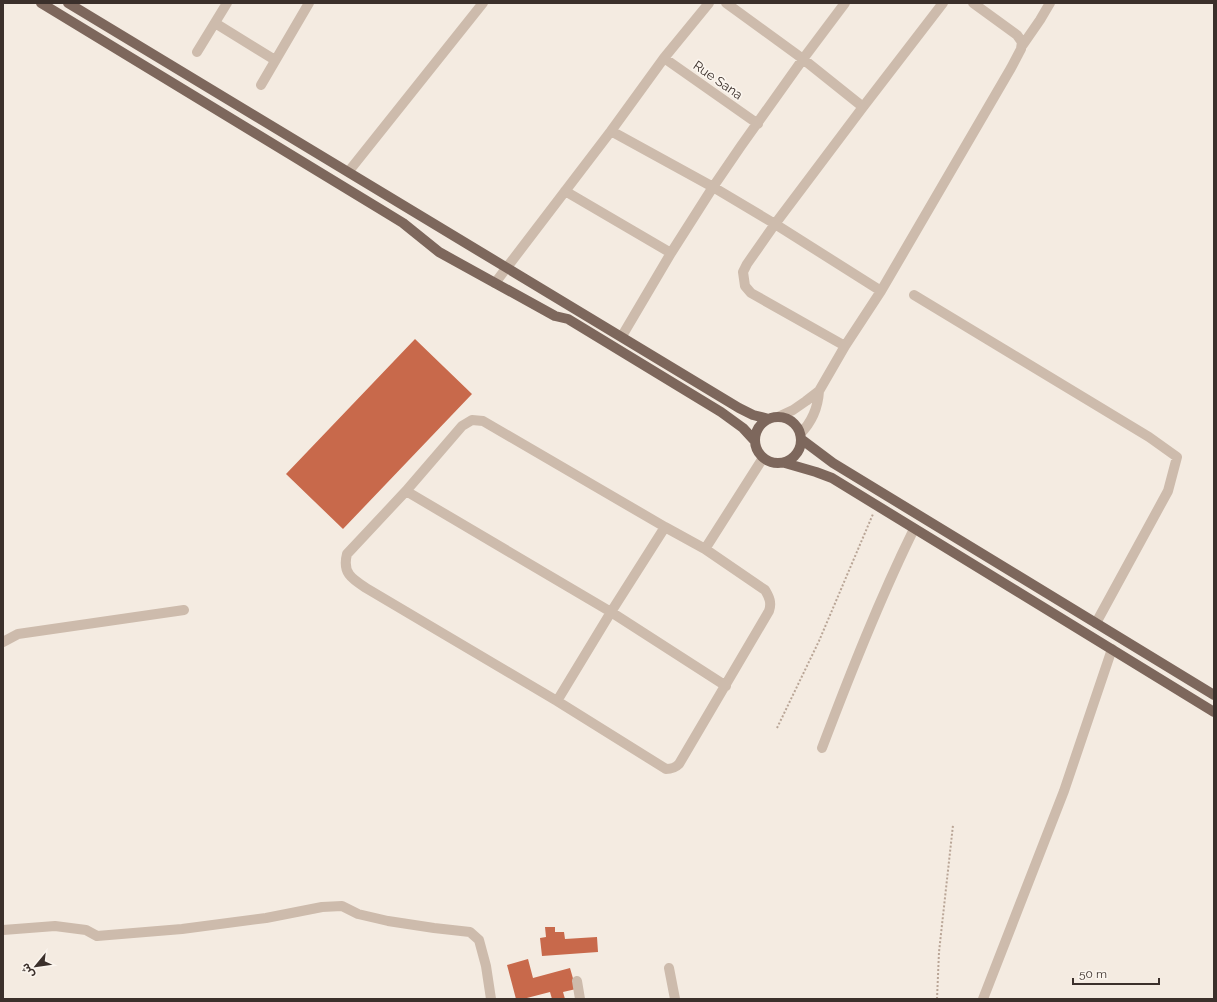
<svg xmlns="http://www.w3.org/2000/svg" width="1217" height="1002" font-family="Raleway,'Noto Sans Arabic',sans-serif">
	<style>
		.building { fill: #c8694b }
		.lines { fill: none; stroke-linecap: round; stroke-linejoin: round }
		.path { stroke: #b9a596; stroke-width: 2; stroke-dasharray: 2 2; stroke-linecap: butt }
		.minor { stroke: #cdbbac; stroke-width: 10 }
		.primary { stroke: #7d675c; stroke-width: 10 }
		.labels { text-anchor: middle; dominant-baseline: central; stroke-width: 3.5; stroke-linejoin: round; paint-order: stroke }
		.street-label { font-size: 13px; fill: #3b302b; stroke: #fbf5ee }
	</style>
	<rect width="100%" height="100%" fill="#f4ebe1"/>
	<!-- building -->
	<path class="building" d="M415 339 472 394 343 529 286 474Z
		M545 927H555V932H564L565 939 597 937 598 952 542 956 540 938 546 937Z
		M528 959 533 978 570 968 576 989 563 992 565 999H552L550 992 523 999H516L507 965Z"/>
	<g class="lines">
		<!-- path -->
		<path class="path" d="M777 728 819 641 873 514
			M937 999 939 952 953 825"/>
		<!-- minor -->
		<path class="minor" d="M726 3 803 59 863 107
			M215 23 275 60
			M1022 46 1040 20 1050 3
			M197 52 227 3
			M664 58 758 124
			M261 85 309 3
			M611 131 713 187 775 224 881 291
			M349 171 483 3
			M565 191 671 253
			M495 283 611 131 664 58 709 3
			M914 295 1149 437 1177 457 1168 491 1096 623
			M622 336 671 253 713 187 741 146 803 59 845 3
			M845 346 751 293 745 286 743 272 747 264 775 224 863 107 943 3
			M778 417 793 410 806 401 819 391 845 346 881 291 1011 68 1021 49 1022 42 1017 35 973 3
			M472 420 483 421 665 527 705 549 765 590C769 597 772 602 769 611L679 764C675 768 672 769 666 769L557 701 366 588C352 579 342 573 347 554L406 491 462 426Z
			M800 434C812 422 818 408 819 391
			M406 491 611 612 726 686
			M705 549 763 458
			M3 642 18 634 184 610
			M557 701 611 612 665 527
			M822 748C850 674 879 600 914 529
			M3 930 55 926 86 930 97 936 182 929 266 918 322 907 342 906 358 914 388 921 434 928 470 932 479 940 486 966 491 999
			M669 968 675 999
			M577 981 580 999
			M983 999 1064 791 1112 649"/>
		<!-- primary -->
		<path class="primary" d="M41 3 385 212 403 223 439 252 555 316 568 319 721 412 743 428 754 440
			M68 3 739 408 753 415 769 419
			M755 440a23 23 0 1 1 46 0a23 23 0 1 1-46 0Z
			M801 439 833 463 1214 695
			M785 463 816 472 832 478 1214 712"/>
	</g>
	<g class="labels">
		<!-- street labels -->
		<g class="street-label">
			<text transform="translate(718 80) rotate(35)">Rue Sana</text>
		</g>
	</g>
	<!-- border -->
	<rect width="1217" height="1002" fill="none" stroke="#3b302b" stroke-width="8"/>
	<!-- north arrow -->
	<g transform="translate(36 966) rotate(241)" stroke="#fbf5ee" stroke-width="3" paint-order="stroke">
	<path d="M0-3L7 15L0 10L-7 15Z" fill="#3b302b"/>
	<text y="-6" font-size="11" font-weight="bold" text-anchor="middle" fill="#3b302b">ش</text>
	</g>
	<!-- scale -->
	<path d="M1073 978v6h86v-6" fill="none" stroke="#3b302b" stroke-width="2"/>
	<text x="1079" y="978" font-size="12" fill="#3b302b" stroke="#fbf5ee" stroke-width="3" paint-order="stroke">50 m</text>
</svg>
